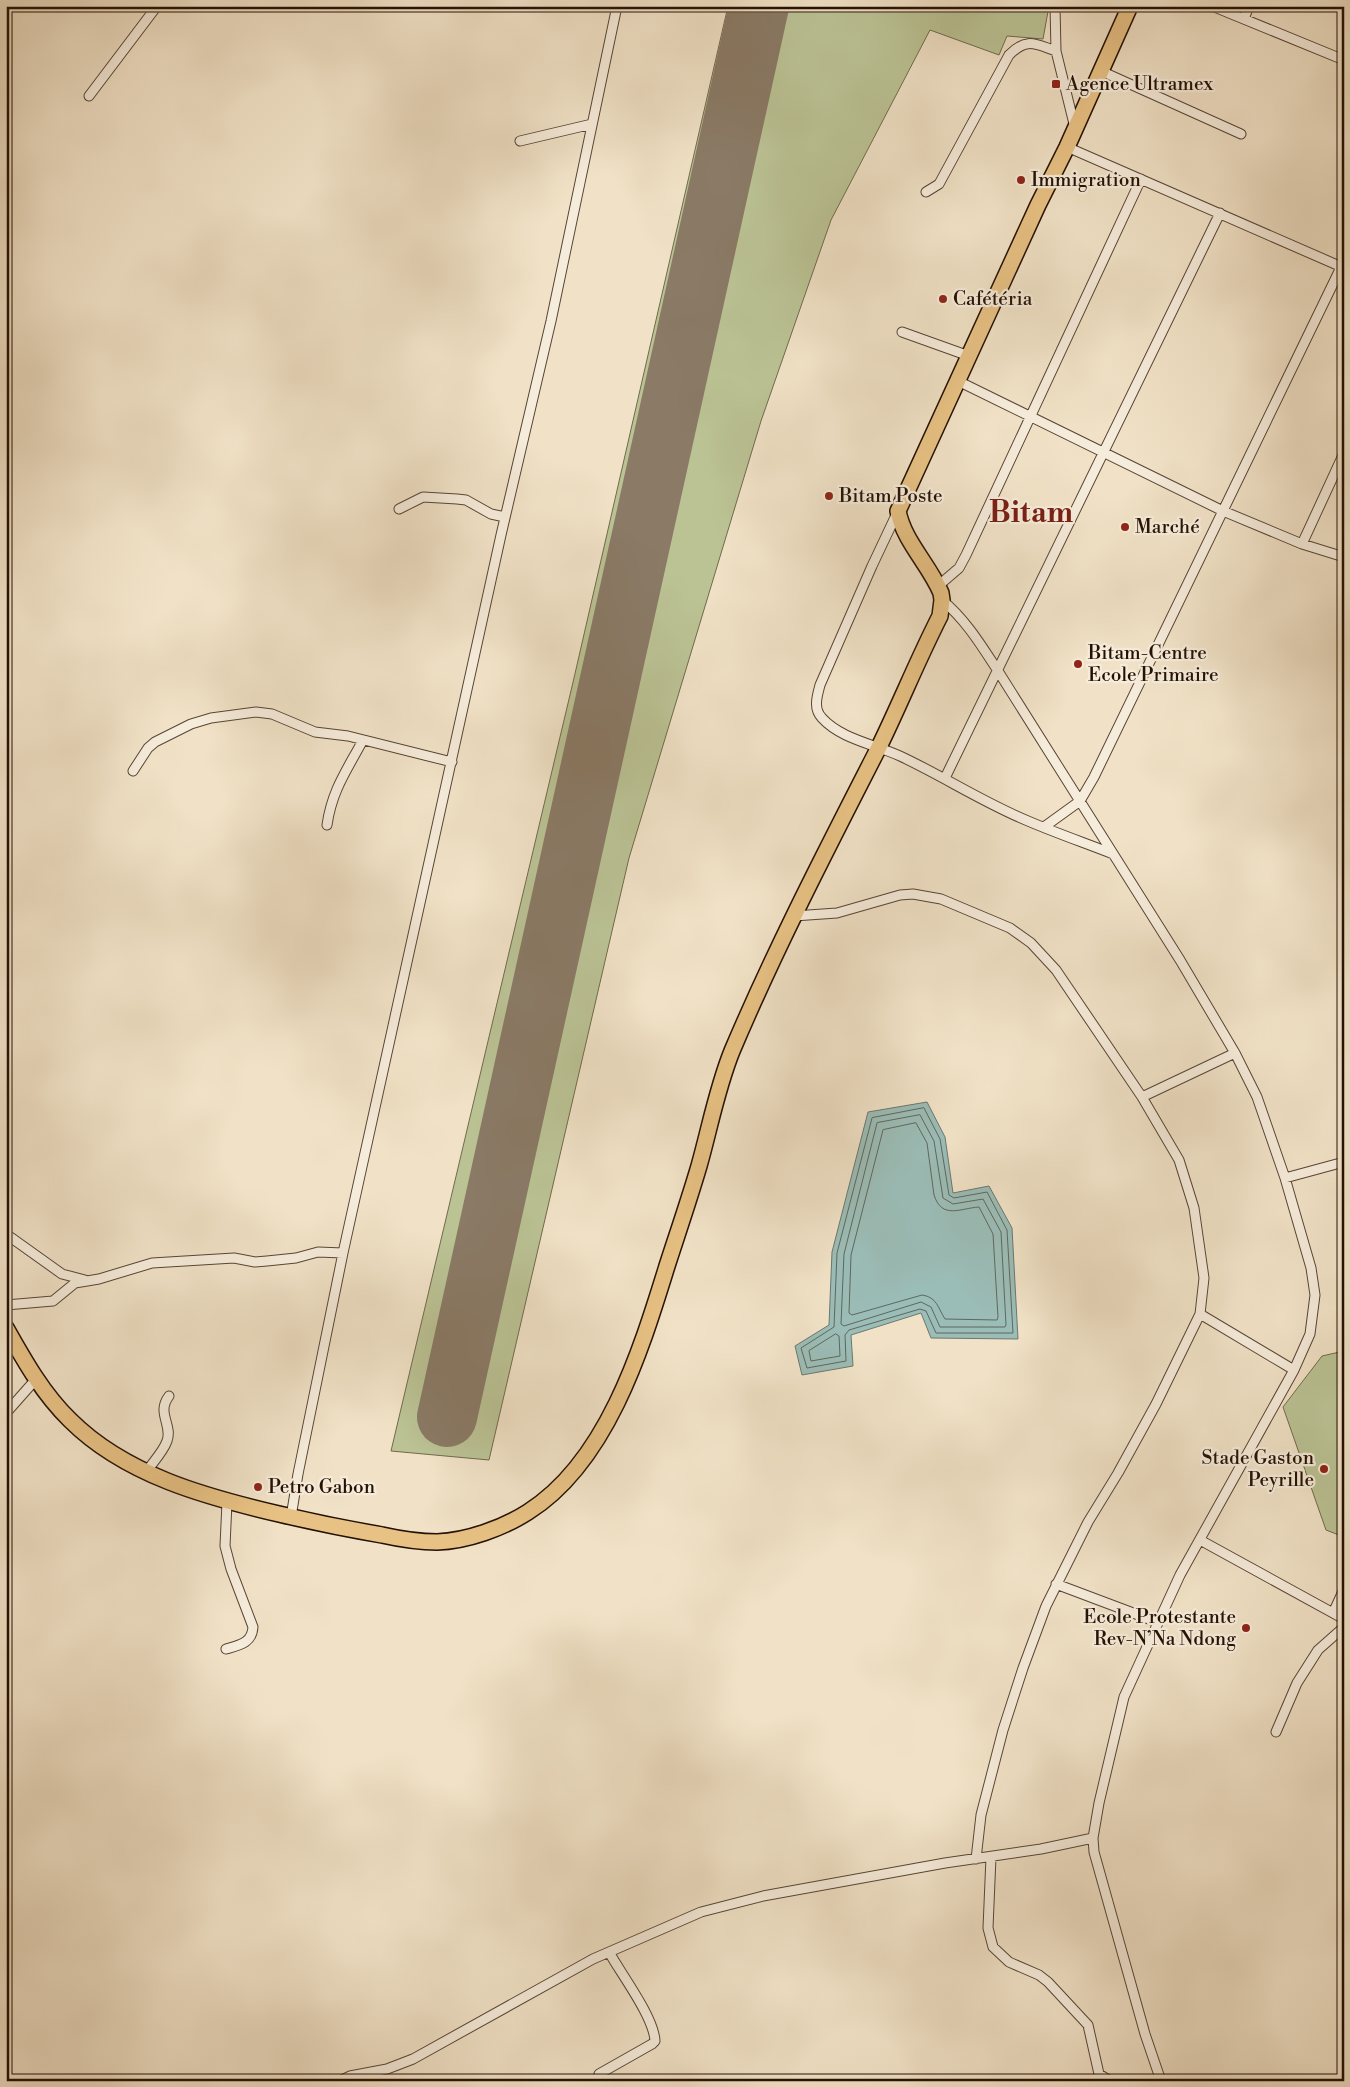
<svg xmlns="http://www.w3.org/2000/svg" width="1350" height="2087" font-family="'Libre Bodoni',serif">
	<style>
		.green { fill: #bbc395; stroke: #706a4c }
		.water { fill: #9bbdb7; stroke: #6b786f }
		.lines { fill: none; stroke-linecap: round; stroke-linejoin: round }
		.shore { stroke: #60675e; stroke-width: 1 }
		.runway { stroke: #8a7a66; stroke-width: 60 }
		.minor-casing { stroke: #574535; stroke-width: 11 }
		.trunk-casing { stroke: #241104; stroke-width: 18 }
		.minor { stroke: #f6ecdb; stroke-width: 9 }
		.trunk { stroke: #e8c184; stroke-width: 15 }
		.poi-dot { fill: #8f2418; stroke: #f6ecdb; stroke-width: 2 }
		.labels { text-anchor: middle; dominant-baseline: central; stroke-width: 4.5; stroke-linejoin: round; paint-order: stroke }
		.poi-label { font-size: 19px; fill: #241104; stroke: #f6ecdb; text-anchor: start }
		.town-label { font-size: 29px; font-weight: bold; fill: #7a1f14; stroke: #f6ecdb }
	</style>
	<rect width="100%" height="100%" fill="#f1e2c7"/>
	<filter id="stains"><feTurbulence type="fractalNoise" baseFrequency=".004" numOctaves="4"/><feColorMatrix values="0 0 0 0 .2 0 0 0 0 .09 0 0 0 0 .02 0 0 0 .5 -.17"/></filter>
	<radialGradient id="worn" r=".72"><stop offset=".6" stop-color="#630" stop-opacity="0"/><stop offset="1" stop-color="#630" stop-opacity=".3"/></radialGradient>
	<!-- green -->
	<path class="green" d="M728 6H1049L1043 39 1007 36 999 55 930 30 831 220 761 421 629 858 489 1460 391 1451 574 678Z
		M1344 1351V1537L1326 1530 1283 1407 1322 1356Z"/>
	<!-- water -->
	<path class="water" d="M927 1102 945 1137 953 1193 989 1186 1012 1228 1018 1339 931 1338 921 1313 851 1335 853 1366 802 1375 795 1346 829 1325 832 1252 868 1112Z"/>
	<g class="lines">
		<!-- shore -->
		<path class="shore" d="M924 1108 940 1139 949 1195 954 1198 987 1192 1007 1230 1013 1333H936L926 1311 920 1309 849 1330 845 1335 846 1361 807 1368 801 1348 834 1327 837 1253 872 1118Z
			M920 1115 934 1141 943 1198 953 1204 983 1199 1001 1232 1006 1325 1005 1327H940L931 1307 921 1302 844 1326 841 1324 844 1254 877 1123Z
			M916 1123 927 1143 934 1195C942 1220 961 1208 979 1207L993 1234 998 1317 997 1320 945 1319C938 1308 937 1297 922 1295L852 1315 849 1313 851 1255 883 1130Z
			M836 1334 839 1336 840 1356 811 1361 809 1351Z"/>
		<!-- runway -->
		<path class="runway" d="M447 1417 759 6"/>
		<!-- minor casing -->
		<g class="minor-casing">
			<path id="minor" d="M1055 6 1056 51 1075 128
				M1212 6 1344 60
				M1244 19 1249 6
				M1101 71 1241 134
				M89 96 157 6
				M520 141 592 124
				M1067 147 1344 268
				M926 192 939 184 1009 55C1027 37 1035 44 1056 51
				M902 332 969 356
				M958 381 1223 511 1302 544 1344 557
				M399 509 423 497 457 499 466 500 491 514 505 517
				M898 511 872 566 820 685C817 696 813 709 822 718 841 739 874 744 900 756 943 776 984 803 1028 821 1056 833 1085 843 1113 854
				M1302 544 1344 453
				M938 586 959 568 966 555 1141 179
				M942 600C966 620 981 645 998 671L1180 960 1235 1053 1257 1097 1285 1178 1311 1268 1315 1295 1310 1334 1294 1370 1180 1575 1124 1697 1099 1803 1093 1838 1094 1852 1145 2034 1161 2081
				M133 771 148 748 155 742 191 724 211 718 256 712 272 714 315 732 348 736 452 762
				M945 778 1220 213
				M327 825C332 790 347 770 363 740
				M1044 827 1080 801 1094 777 1344 261
				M794 916 837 913 900 895 913 894 941 899 1010 928 1031 943 1056 970 1142 1097 1179 1160 1194 1208 1204 1278 1200 1314 1156 1404 1118 1473 1088 1522 1046 1606 1023 1668 1003 1730 981 1815 976 1859
				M1142 1097 1235 1053
				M1285 1178 1344 1162
				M6 1234 62 1274 85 1280
				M6 1305 53 1301 75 1283 99 1279 152 1263 234 1258 255 1262 267 1261 296 1258 318 1252 343 1253
				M1200 1314 1294 1370
				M6 1413 37 1378
				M147 1471C153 1462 163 1452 167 1441 173 1425 156 1413 169 1396
				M291 1517 298 1474 343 1253 501 535 551 321 617 6
				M1200 1540 1344 1619
				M1056 1584 1157 1622
				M1333 1613 1344 1589
				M226 1649C240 1645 252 1643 253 1627L231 1569 225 1546 227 1502
				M1276 1732 1297 1683 1318 1650 1344 1627
				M991 1857 988 1928 993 1947 1009 1962 1039 1975 1048 1982 1088 2025 1099 2074 1110 2081
				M599 2074 652 2044 655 2041C654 2017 621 1974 609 1952
				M340 2081 350 2076 387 2069 413 2059 593 1959 701 1912 763 1896 945 1863 1041 1849 1093 1838"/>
		</g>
		<!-- trunk casing -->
		<g class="trunk-casing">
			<path id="trunk" d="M6 1328C24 1360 43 1394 70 1420 125 1475 206 1497 279 1514 313 1522 347 1529 382 1535 400 1539 418 1542 437 1542 467 1541 503 1528 528 1512 607 1462 641 1350 667 1266 678 1232 689 1200 699 1166 710 1127 717 1088 732 1051 776 947 828 847 879 747 900 704 918 659 940 616L942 600 941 593C929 564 904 542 898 511L1038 205 1067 147 1130 6"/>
		</g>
		<!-- minor -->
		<use href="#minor" class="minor"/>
		<!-- trunk -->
		<use href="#trunk" class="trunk"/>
	</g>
	<!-- markers -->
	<g class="poi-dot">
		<rect x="1051" y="79" width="10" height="10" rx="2.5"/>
		<circle cx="1021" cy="180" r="5"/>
		<circle cx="943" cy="299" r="5"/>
		<circle cx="829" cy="496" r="5"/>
		<circle cx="1125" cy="527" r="5"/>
		<circle cx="1078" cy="664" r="5"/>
		<circle cx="1324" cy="1469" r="5"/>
		<circle cx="258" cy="1487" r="5"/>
		<circle cx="1246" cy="1628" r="5"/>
	</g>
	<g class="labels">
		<!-- poi labels -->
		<g class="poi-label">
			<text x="1066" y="84">Agence Ultramex</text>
			<text x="1031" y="180">Immigration</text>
			<text x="953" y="299">Cafétéria</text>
			<text x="839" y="496">Bitam Poste</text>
			<text x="1135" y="527">Marché</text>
			<text x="1088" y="653">Bitam-Centre<tspan x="1088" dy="22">Ecole Primaire</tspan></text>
			<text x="1314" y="1458" text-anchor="end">Stade Gaston<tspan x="1314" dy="22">Peyrille</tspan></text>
			<text x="268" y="1487">Petro Gabon</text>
			<text x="1236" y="1617" text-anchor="end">Ecole Protestante<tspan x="1236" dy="22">Rev-N’Na Ndong</tspan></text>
		</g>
		<!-- town labels -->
		<g class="town-label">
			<text x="1031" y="513">Bitam</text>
		</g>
	</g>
	<!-- margin -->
	<rect width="1350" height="2087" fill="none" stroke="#f1e2c7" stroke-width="25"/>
	<rect x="8" y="8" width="1335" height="2072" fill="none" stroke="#241104" stroke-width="2.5"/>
	<rect x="12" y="12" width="1325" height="2062" fill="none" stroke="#241104"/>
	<rect width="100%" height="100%" filter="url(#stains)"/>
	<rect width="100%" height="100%" fill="url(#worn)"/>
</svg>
